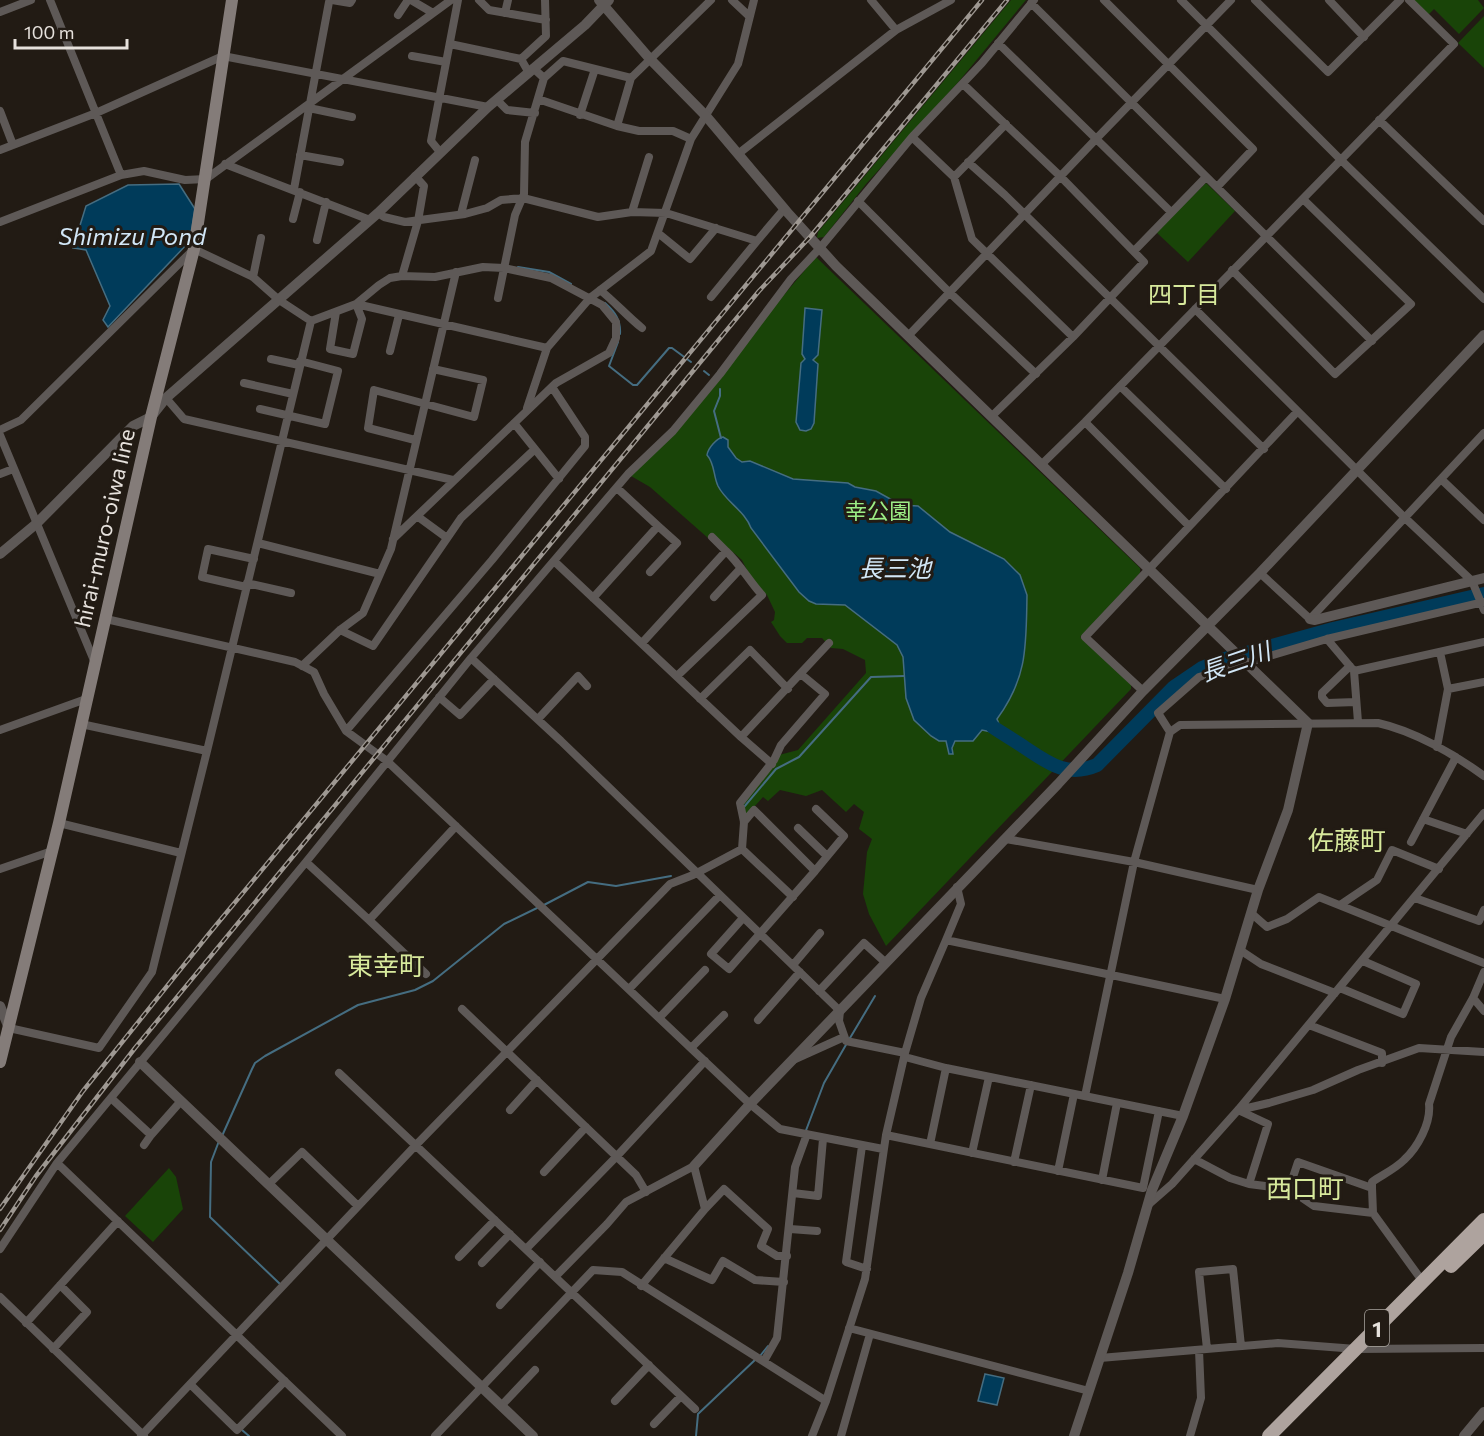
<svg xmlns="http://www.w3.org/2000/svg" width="1484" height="1436" font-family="Commissioner,'Noto Sans JP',sans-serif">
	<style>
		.green { fill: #194408 }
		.water { fill: #003b5a; stroke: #456d81; stroke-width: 1.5 }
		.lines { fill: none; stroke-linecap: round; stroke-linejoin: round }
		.stream { stroke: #456d81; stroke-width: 2 }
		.river { stroke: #003b5a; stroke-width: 14 }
		.minor { stroke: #5e5957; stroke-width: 8 }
		.tertiary { stroke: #5e5957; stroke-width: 10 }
		.secondary { stroke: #847c79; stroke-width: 12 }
		.trunk { stroke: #aea39e; stroke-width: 14 }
		.rail-casing { stroke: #9e9892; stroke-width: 4.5 }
		.rail { stroke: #221b14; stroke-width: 2; stroke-dasharray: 7; stroke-linecap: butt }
		.labels { text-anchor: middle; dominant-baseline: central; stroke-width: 6; stroke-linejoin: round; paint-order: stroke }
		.shield { fill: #221b14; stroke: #aba6a0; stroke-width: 1.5 }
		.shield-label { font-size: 21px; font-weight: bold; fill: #e6e1dc }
		.park-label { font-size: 22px; fill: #9ced85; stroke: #221b14 }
		.street-label { font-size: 22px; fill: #e6e1dc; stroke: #221b14 }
		.water-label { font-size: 24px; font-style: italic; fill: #d2e7f7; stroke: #221b14 }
		.neighbourhood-label { font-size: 24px; fill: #d7e99c; stroke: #221b14 }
		.quarter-label { font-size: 26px; fill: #d7e99c; stroke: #221b14 }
	</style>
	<rect width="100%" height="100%" fill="#221b14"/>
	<!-- green -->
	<path class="green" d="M1011 0H1026L960 80 866 184 824 237 817 238 818 232Z
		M1414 0H1478L1484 8 1459 34 1434 9 1428 15Z
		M1484 16V68L1458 43Z
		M1206 183 1235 211 1188 262 1156 232Z
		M816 257 1140 568V573L1080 637 1131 685V689L886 946 869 914 863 894 867 852 872 839 859 829 864 812 854 804 846 812 822 790 806 796 780 790 768 801 763 797 746 816 743 804 779 755 798 750 866 673 865 660 843 649 831 648 822 638H807L802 643H787L780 636 771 622 774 620 775 612 767 595 751 578 742 560 712 534 708 538 650 487 631 476Z
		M169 1168 176 1177 183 1209 153 1242 125 1216Z"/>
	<!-- water -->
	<path class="water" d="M179 184 195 209 190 241 108 327 103 320 110 306 86 250 73 248 86 206 128 185Z
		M805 308 822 310 818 355 813 360 818 364 814 423 811 429 806 431 800 430 796 422 801 363 805 359 802 354Z
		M723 437 728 440V447L736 458 742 462 750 461 793 479 848 483 855 487 876 491 901 505 918 506 950 532 1004 559 1020 575 1027 595C1026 645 1028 677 997 719L999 724 991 732 982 730 973 741H955L952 748 953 754H949L946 741H939L931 736 914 720 906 698 903 657 897 645 845 605 816 604 809 601 799 592 751 528C745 511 726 502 718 486 713 475 715 464 707 455 708 448 717 438 723 437Z
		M985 1374 1004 1378 997 1405 978 1401Z"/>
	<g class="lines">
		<!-- stream -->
		<path class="stream" d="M518 267 549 272 571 284
			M605 303C615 312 621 320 620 334
			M618 342 609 366 633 385H637L669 348H672L691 362
			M704 371 709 375
			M720 389V396L714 411 721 438
			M744 807 776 769 799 757 871 677 904 676
			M542 906 588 882 616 886 671 876
			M850 1038 875 996
			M805 1133 824 1083 847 1043
			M222 1136 252 1069 255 1063 265 1056 358 1005 415 990 433 981 504 924 537 908
			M219 1141 211 1162 210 1217 280 1284
			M760 1356 768 1346
			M242 1430 249 1436
			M696 1436 698 1414 756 1359"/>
		<!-- river -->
		<path class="river" d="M993 727C1003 734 1014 740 1024 747 1048 763 1067 778 1097 765L1174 687 1202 668 1225 659 1333 629 1484 594"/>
		<!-- minor -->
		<path class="minor" d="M50 0 121 175
			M411 0 433 13
			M479 0 489 10 546 20
			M732 0 749 16
			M871 0 896 30
			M1104 0 1253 149 1217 187
			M1181 0 1340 159 1484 299
			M1255 0 1328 72 1400 0
			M1329 0 1364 37
			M1031 3 1372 341
			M0 12 31 0
			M505 13 508 0
			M398 15 408 0
			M998 43 1171 212
			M450 44 521 59 529 73
			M412 56 446 62
			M521 59 546 36 545 0
			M544 78 563 61 631 78
			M963 84 1060 176 1144 262 1073 337 992 416
			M538 99 617 126 639 131H673L691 139
			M497 100 507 110 535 113
			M309 108 352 117
			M0 111 13 145
			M580 115 595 69
			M1379 120 1484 221
			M617 126 631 78 711 0
			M912 137 954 177 1006 124
			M0 150 96 113 223 56 488 107
			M440 152 431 141 458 0
			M738 154 896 30 951 0
			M300 155 340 162
			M968 162 1005 195 1264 449
			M225 164 370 220
			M954 177 972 239 1073 337
			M294 189 329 2 332 0 350 3 352 0
			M858 201 949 292 1036 374
			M632 212 649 157
			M378 213 384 217 405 222 465 214 487 208 501 200 523 198 598 217 632 212 666 213 757 241 784 209
			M461 214 475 160
			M293 219 300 192
			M0 222 121 175 144 171 185 180 206 179 451 0
			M658 233 690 259 716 228
			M317 240 326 202
			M1134 251 1206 177
			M1232 270 1335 374 1411 304 1303 199
			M402 276 418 221 424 186 415 176
			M253 277 261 238
			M600 290C615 302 627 316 642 328
			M711 297 757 241
			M498 298 515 215 524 194 525 142 544 78 533 68
			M1195 309 1404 517 1472 581 1484 610
			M336 312 330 349 353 354 362 319 356 304 547 348
			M909 335 1096 139 1231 0
			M390 351 399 315
			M271 359 299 365
			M244 383 293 394
			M1120 386 1226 489
			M166 398 184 419 453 480
			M527 408 547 348 590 298 651 251 691 139 738 64 754 0
			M260 409 325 424 338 371 300 361
			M1085 422 1189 526
			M514 423 559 479
			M0 430 21 420 194 249 253 277 279 300 311 321
			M0 435 95 663
			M415 440 368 428 374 390 474 417 483 380 433 369
			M1042 464 1085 422 1454 44 1409 0
			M0 474 13 469
			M1441 479 1484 520
			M417 516 447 538
			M712 537 726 551
			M258 543 380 574
			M554 561 741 737 829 643
			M650 572 677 543 658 526
			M1260 573 1310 619 1484 433
			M247 583 291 593
			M246 587 202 577 208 549 254 559
			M714 597 741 568
			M593 598 658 526 617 488
			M106 619 295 662 314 672 324 694 346 731 387 761 750 1104 780 1129 883 1149
			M340 630 373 646 461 518 535 449
			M1327 639 1354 671 1358 722
			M642 643 726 551C740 564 749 581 762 595L677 676
			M471 658 561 741 840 1011 839 1021 846 1041 905 1053
			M302 666 340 630 363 613 391 549 456 272
			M1350 666 1322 693V697L1327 703 1356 702
			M1354 671 1484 642
			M1448 689 1484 682
			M1143 691 1085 637 1297 412
			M439 697 460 715 494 679
			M700 699 750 650 788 689
			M538 719 578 676 587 686
			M0 730 86 699
			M346 731 492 560 585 446V437L552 387
			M1170 732 1158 713 1199 677 1327 639 1484 602
			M741 737 772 764
			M1437 747 1448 689 1440 652
			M207 751 311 321 356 304 379 285 390 278 402 276 435 277 483 267 504 268 551 278 602 305 616 322V338L609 353 556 383 393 539
			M1423 819 1467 834
			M59 823 181 853
			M798 828 827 856
			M1006 839 1134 862 1258 890
			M1411 842 1456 757
			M742 849 793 897
			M306 862 369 920 456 826
			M0 869 52 851
			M815 871 844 836 816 809
			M1415 898 1479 921 1484 910
			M1340 905 1377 880 1392 850 1439 869
			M1251 913 1267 927 1287 919 1319 897 1484 963
			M743 918 711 954 729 969 815 871 754 810 744 822
			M369 920 426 974
			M946 940 961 904 957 887
			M1240 950 1261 964 1335 993
			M793 965 820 933
			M1340 988 1403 1014 1416 984 1363 961
			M629 989 720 895
			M819 991 864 943 886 963
			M1473 998 1484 1011
			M462 1009 636 1175 646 1192
			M659 1018 705 970
			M758 1020 800 972
			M1309 1025 1382 1053V1063
			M9 1028 99 1048 152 972 207 751 81 724
			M691 1048 724 1015
			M905 1057 946 1068 1183 1116
			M793 1060 844 1037
			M339 1073 695 1409
			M1085 1096 1134 862 1170 732 1180 725 1378 723C1414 731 1454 754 1484 776
			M111 1098 151 1135 181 1101
			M510 1110 537 1080
			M1238 1110 1268 1124 1249 1184
			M1239 1110 1269 1103 1313 1090 1358 1070 1419 1048 1484 1052
			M886 1135 1143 1188 1159 1111
			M930 1144 946 1068
			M144 1145 151 1135
			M862 1146 846 1262 867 1269
			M972 1153 989 1077
			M1194 1159 1230 1178 1249 1184 1289 1189 1314 1206 1373 1213 1423 1282
			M1014 1162 1031 1085
			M57 1163 342 1436
			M1058 1171 1074 1094
			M544 1172 586 1127
			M1102 1180 1117 1103
			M269 1184 302 1152 358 1206
			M1372 1188V1182C1382 1175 1395 1169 1404 1160 1418 1147 1431 1123 1429 1104L1451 1037 1473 998 1484 972
			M1289 1189 1298 1162 1372 1188 1373 1213
			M793 1193 818 1196 823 1139
			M1148 1205 1172 1184 1238 1110 1484 813
			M705 1209 724 1189 768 1229 761 1246 777 1256H787
			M790 1229 817 1231
			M0 1249 57 1163 306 862 471 658 628 474 673 431 720 374 791 279 820 248 912 137 982 63 1034 0
			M526 1249 617 1156 705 1061
			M459 1257 495 1220
			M664 1258 712 1280 723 1261 755 1280 784 1282
			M482 1263 510 1234
			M555 1277 607 1224 626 1202 694 1166 705 1209 641 1286
			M0 1297 144 1436
			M500 1305 540 1262
			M26 1323 118 1221
			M849 1328 1089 1391
			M53 1349 87 1312 60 1285
			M1207 1349 1199 1272 1233 1269 1241 1346
			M1100 1358 1278 1343 1356 1349 1484 1348
			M764 1361 777 1338 795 1167 807 1134
			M190 1384 237 1430 285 1381
			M615 1401 649 1365
			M501 1406 535 1370
			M654 1424 681 1396
			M141 1436 415 1146 670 884 693 875 742 849 744 822 740 803 774 760 781 745 825 694 802 675
			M435 1436 593 1270 622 1272 826 1401
			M812 1436 826 1401 865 1279 886 1135 905 1053 921 998 946 940 1225 999
			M841 1436 870 1334
			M1190 1436 1201 1398 1199 1350"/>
		<!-- tertiary -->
		<path class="tertiary" d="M599 0 650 59 706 116 787 212 836 266 1308 723 1288 810 1258 890 1225 999 1183 1116 1152 1190 1128 1273 1074 1436
			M0 554 36 524 133 426 151 417 166 398 378 213 488 107 585 25 609 0
			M1310 619 1315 620 1484 578
			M0 1006 9 1028
			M140 1062 533 1436
			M694 1166 750 1104 1058 784 1143 691 1260 573 1484 335
			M1464 1436 1484 1412"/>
		<!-- secondary -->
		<path class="secondary" d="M0 1062 59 823 151 417 194 249 232 0"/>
		<!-- trunk -->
		<path class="trunk" d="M1451 1266 1484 1234
			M1269 1436 1484 1220"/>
		<!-- rail casing -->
		<g class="rail-casing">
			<path id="rail" d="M0 1209 83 1091 208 935 982 0
				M0 1230 36 1176 135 1048 759 291 810 237 1007 0"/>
		</g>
		<!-- rail -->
		<use href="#rail" class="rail"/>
	</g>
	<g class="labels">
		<!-- shield labels -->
		<rect class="shield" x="1365" y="1310" width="24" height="36" rx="4.5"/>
		<g class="shield-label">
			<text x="1377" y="1328">1</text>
		</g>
		<!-- park labels -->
		<g class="park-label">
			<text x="878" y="510">幸公園</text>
		</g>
		<!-- street labels -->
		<g class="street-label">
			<text transform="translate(104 528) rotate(-77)">hirai-muro-oiwa line</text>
		</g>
		<!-- water labels -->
		<g class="water-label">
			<text x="132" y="235">Shimizu Pond</text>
			<text x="895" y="567">長三池</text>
			<text transform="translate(1235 661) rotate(-19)">長三川</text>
		</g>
		<!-- neighbourhood labels -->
		<g class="neighbourhood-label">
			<text x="1184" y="293">四丁目</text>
		</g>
		<!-- quarter labels -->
		<g class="quarter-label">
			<text x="1347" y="839">佐藤町</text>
			<text x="386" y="964">東幸町</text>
			<text x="1305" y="1187">西口町</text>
		</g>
	</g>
	<!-- scale -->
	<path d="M15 39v9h112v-9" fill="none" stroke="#e6e1dc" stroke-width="3"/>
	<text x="24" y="39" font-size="18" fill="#e6e1dc" stroke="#221b14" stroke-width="4.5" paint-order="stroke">100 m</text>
</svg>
